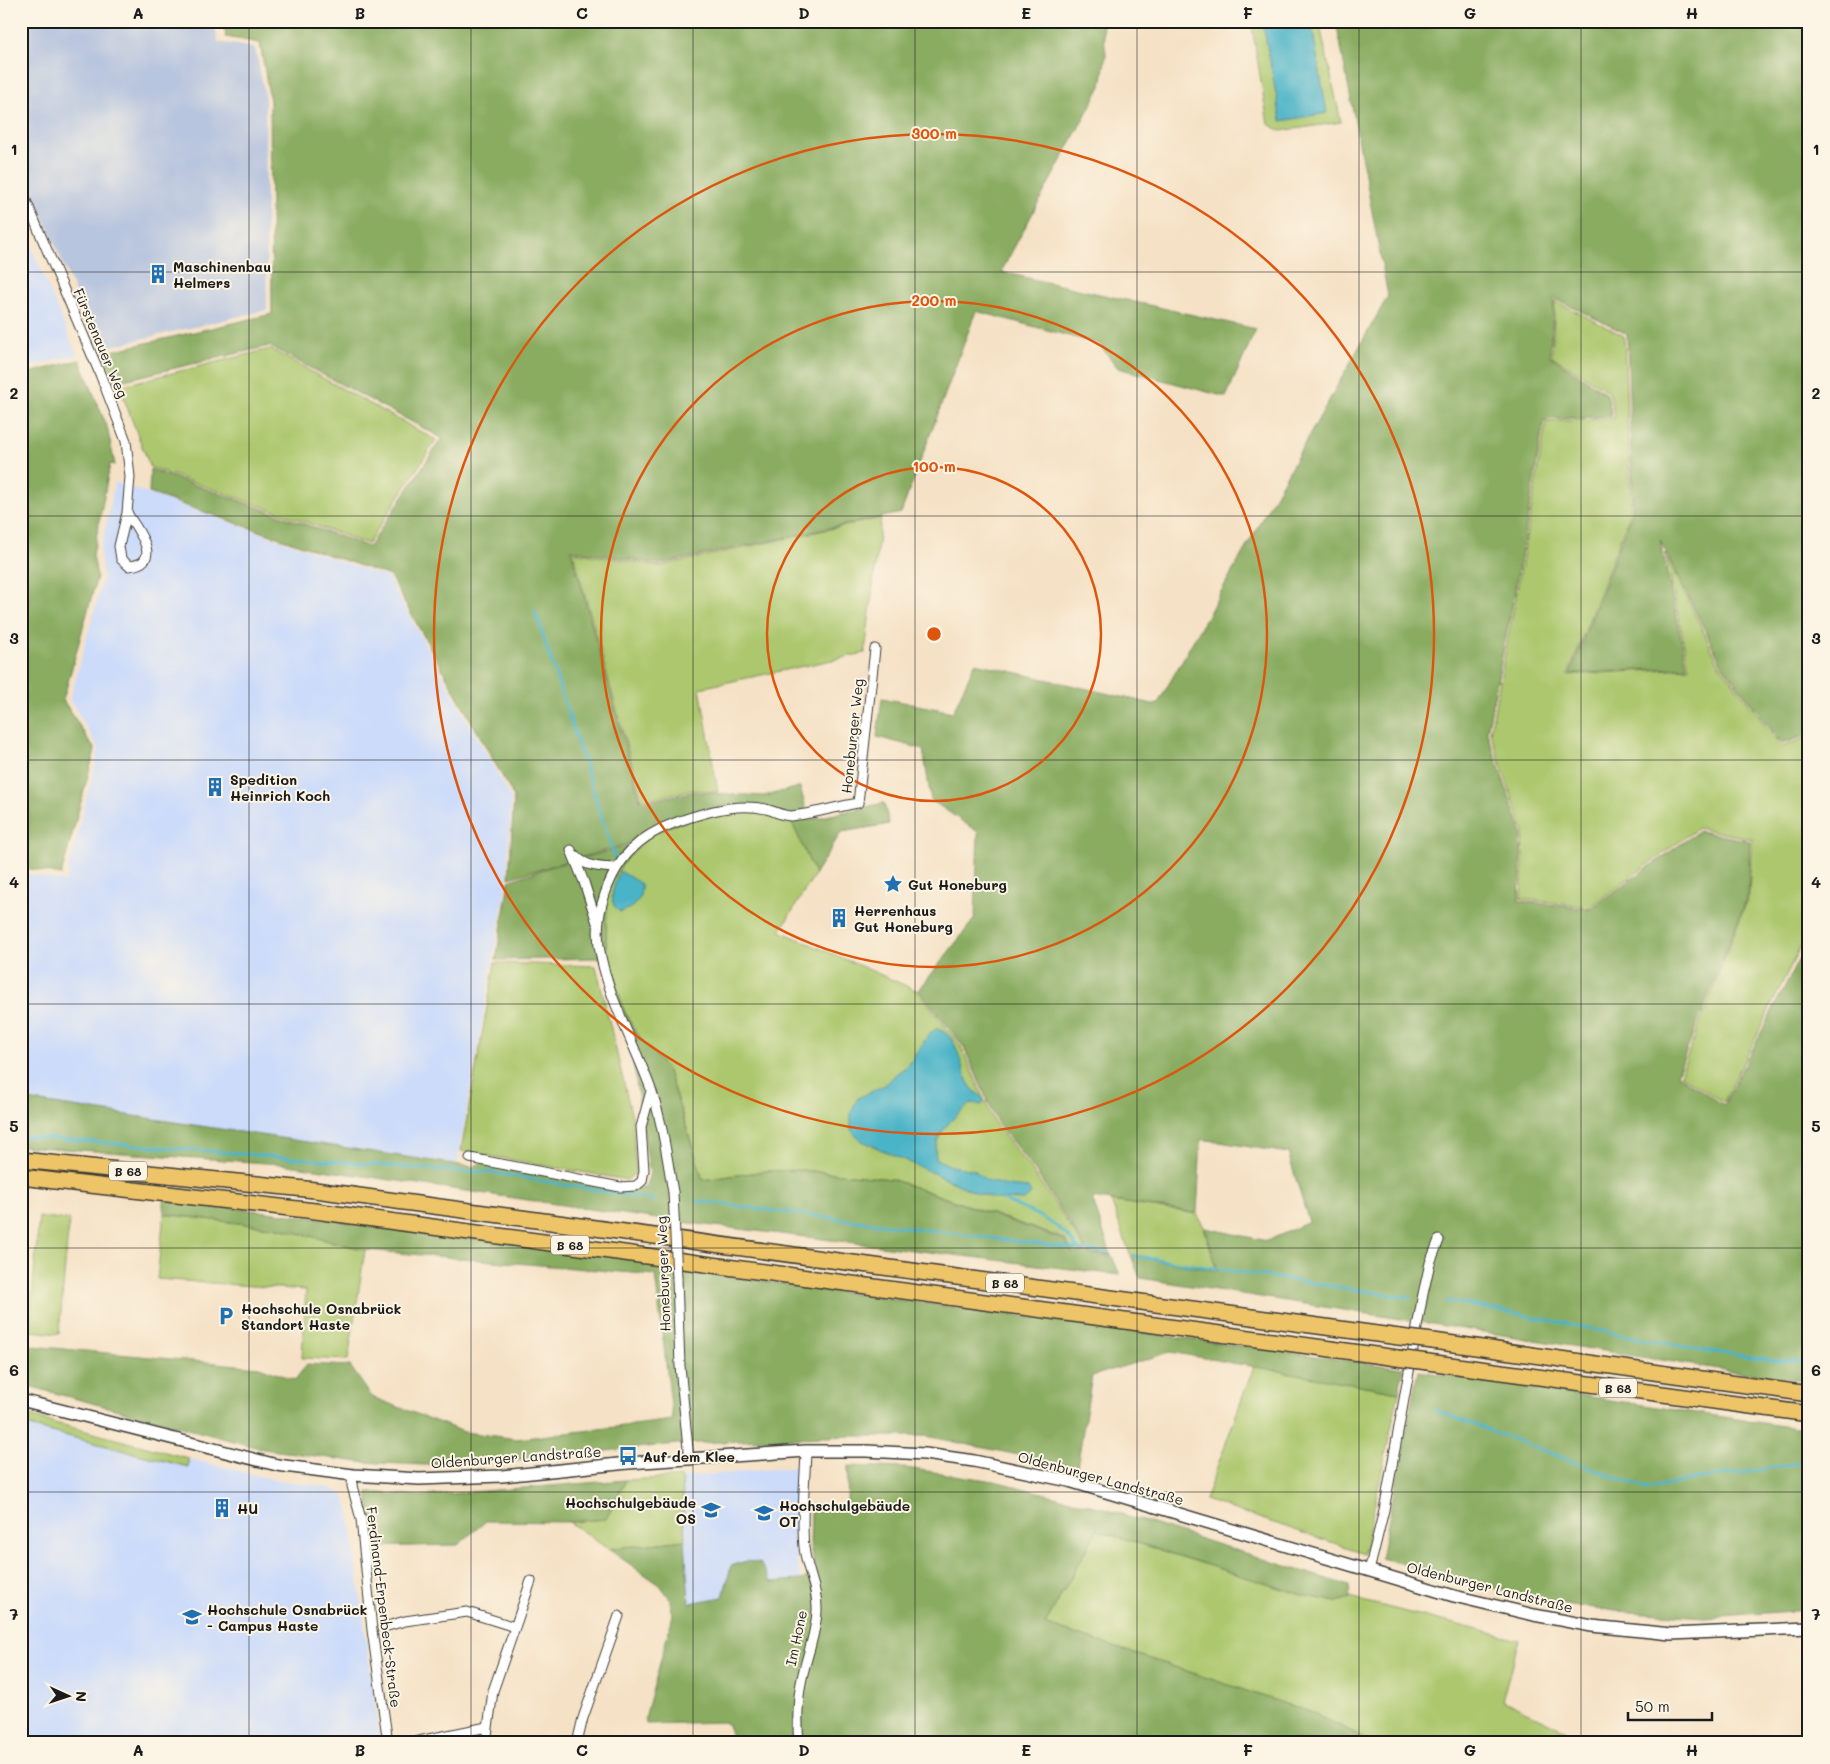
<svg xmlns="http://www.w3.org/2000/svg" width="1830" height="1764" font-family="Mali,sans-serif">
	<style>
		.built { fill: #ccdbfa }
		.industrial { fill: #b8c5de }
		.green { fill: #acc76d; stroke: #647244 }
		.forest { fill: #89ac60; stroke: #52643e }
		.water { fill: #49b3c7; stroke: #326872 }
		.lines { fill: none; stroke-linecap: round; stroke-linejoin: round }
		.stream { stroke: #49b3c7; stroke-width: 3 }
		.minor-casing { stroke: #3d3a35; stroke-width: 11 }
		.tertiary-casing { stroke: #3d3a35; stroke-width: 14 }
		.trunk-casing { stroke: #3d3a35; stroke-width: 18 }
		.minor { stroke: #fff; stroke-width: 9 }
		.tertiary { stroke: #fff; stroke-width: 11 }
		.trunk { stroke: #eec469; stroke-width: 15 }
		.minor-bridge-casing { stroke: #3d3a35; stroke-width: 11; stroke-linecap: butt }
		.trunk-bridge-casing { stroke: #3d3a35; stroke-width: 18; stroke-linecap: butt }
		.minor-bridge { stroke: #fff; stroke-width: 9 }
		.trunk-bridge { stroke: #eec469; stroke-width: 15 }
		.grid { fill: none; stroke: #1c1c1c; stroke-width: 1; stroke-opacity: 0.55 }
		.ring { fill: none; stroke: #de560d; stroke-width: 2.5 }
		.labels { text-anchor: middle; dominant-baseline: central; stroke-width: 4; stroke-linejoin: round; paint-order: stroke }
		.shield { fill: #fcf5e5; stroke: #5f5d58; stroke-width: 1 }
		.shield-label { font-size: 12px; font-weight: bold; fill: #1c1c1c }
		.poi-label { font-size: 14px; font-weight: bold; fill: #1c1c1c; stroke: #fcf5e5; text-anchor: start }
		.street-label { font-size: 14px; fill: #1c1c1c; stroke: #fcf5e5 }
		.centre { fill: #de560d; stroke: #fcf5e5; stroke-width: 2.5 }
		.ring-label { font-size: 15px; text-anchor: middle; font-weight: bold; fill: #de560d; stroke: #fcf5e5; stroke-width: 4; stroke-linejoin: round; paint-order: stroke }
		.neatline { fill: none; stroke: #1c1c1c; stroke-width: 2 }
		.grid-label { font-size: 16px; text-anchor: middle; font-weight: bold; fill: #1c1c1c }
	</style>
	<rect width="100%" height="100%" fill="#fcf5e5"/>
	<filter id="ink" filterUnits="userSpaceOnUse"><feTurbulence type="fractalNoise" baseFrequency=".02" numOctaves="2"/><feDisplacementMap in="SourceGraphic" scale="10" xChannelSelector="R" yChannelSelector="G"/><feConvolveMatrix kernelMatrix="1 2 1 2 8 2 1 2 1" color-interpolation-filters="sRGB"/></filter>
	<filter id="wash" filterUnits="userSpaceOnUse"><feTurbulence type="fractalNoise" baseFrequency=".0096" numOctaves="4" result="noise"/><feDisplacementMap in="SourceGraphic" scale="20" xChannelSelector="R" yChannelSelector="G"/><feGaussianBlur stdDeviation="1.12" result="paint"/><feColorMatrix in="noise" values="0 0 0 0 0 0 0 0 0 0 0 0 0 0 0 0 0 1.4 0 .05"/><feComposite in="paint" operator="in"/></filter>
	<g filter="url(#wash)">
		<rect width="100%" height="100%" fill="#f5e1c5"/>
		<!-- built -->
		<path class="built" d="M21 223 77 355 21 369Z
			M115 482 388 578 511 798 507 880 457 1164 21 1099V884L24 873 65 882 99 749 70 700 103 578 100 554Z
			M21 1414 170 1454 276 1480 328 1487 343 1494 349 1509 380 1743H21Z
			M798 1467 797 1561 801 1580 771 1582 760 1563 731 1566 723 1597 689 1603 682 1477Z"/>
		<!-- industrial -->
		<path class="industrial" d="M21 21H214L218 42 255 48 265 94 267 310 99 349 21 164Z"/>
		<!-- green -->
		<path class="green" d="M1251 21H1319L1341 122 1281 131 1268 124Z
			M1555 301 1624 336 1631 511 1568 675 1689 668 1665 553 1719 664 1782 747 1809 736V934L1801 945 1724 1102 1680 1075 1749 895 1752 839 1698 828 1590 907 1521 899 1524 833 1490 732 1517 592 1546 422 1615 418 1609 392 1552 356Z
			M270 349 436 440 368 544 150 467 119 386Z
			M881 518 865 653 700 688 718 792 691 790 642 801 573 552 660 566Z
			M884 803 889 824 841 832 780 931 918 991 962 1048 994 1122 1033 1172 1087 1252 1072 1250 1065 1239 891 1179 802 1170 766 1171 703 1180 681 1110 627 1021 601 958 598 925 615 868 657 830 734 807 809 820Z
			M495 963 596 966 632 1117 636 1172 627 1180 461 1151Z
			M1111 1201 1197 1214 1204 1227 1216 1269 1130 1254Z
			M164 1214 279 1228 365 1250 348 1360 302 1358 306 1290 157 1279Z
			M39 1217 69 1220 59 1334 29 1331Z
			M1254 1366 1399 1392 1364 1553 1205 1500Z
			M21 1414 188 1458V1467L25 1425 24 1449 21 1448Z
			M682 1477 685 1540 608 1549 569 1522 606 1519 626 1480Z
			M1097 1530 1302 1595 1336 1602 1350 1598 1519 1640 1502 1700 1561 1729 1596 1743H1374L1319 1715 1045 1624Z"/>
		<!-- forest -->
		<path class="forest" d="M223 21H1102L1106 54 1101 86 1001 272 1256 329 1226 397 1118 368 1099 344 976 311 901 513 660 564 571 550 641 803 692 792 764 796 800 787 809 820 884 803 889 824 841 832 815 874 789 816 758 808 686 819 635 842 509 878 514 797 390 576 149 493 150 469 369 547 442 438 269 346 116 382 103 353 272 314 270 101 260 43 226 37Z
			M1336 21H1809V734L1782 744 1722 665 1660 540 1687 667 1570 674 1633 510 1627 334 1554 298 1550 356 1607 394 1612 416 1544 420 1515 592 1487 732 1522 834 1519 901 1590 909 1699 831 1750 841 1748 895 1677 1075 1724 1105 1809 939V1381L1731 1371 1140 1278 1131 1256 1218 1271 1205 1228 1267 1241 1309 1222 1288 1153 1201 1139 1197 1213 1092 1198 1111 1255 1088 1252 1036 1172 997 1122 964 1047 919 990 975 918 978 832 931 800 923 749 877 737 882 698 953 712 975 663 1157 705 1388 296Z
			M80 360 107 427 115 465 110 464 93 555 97 577 63 700 95 750 61 875 21 867V375Z
			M635 844 607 889 606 952 624 1010 635 1031 668 1071 703 1180 766 1171 802 1170 891 1179 1064 1240 1072 1252 1112 1256 1120 1275 665 1220 281 1164 21 1146V1099L473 1167 484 1161 620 1187 645 1188 650 1174 627 1021 601 958 496 960 509 881 553 866Z
			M164 1199 687 1265 688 1271 1403 1368 1399 1392 1170 1352 1092 1376 1077 1467 926 1436H844L677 1444 512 1460 424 1465 360 1462 263 1449 21 1384V1345L259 1367 295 1380 307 1364 350 1366 372 1397 464 1432 517 1439 673 1420 655 1275 365 1250 279 1228 164 1214Z
			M1418 1371 1809 1430V1610L1705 1617 1616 1611 1542 1601 1381 1558Z
			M848 1466 906 1468 994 1481 1102 1508 1349 1586 1350 1598 1337 1602 1302 1595 1097 1530 1045 1624 1319 1715 1374 1743H734L728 1725 723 1722 646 1724 645 1718 673 1615 669 1597 660 1585 608 1549 685 1540 689 1603 723 1597 731 1566 746 1561 760 1563 771 1582 801 1580 817 1574 810 1548 811 1505H847Z
			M626 1480 606 1519 569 1522 486 1521 458 1545 369 1547 368 1492 420 1496Z"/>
		<!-- water -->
		<path class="water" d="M1276 21H1311L1327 113 1281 121 1263 24Z
			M620 871 641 884C642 899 635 908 620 912 606 902 614 885 620 871Z
			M936 1029C960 1032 960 1073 971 1087 975 1093 981 1094 984 1101L982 1105 972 1103C954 1117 932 1134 936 1159L951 1166 974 1170 986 1180 1007 1186 1028 1188 1031 1194 1024 1200 995 1199 977 1193 860 1140 851 1130V1112L858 1098 885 1085 898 1072 908 1066 929 1034Z"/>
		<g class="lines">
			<!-- stream -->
			<path class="stream" d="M535 611 617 864
				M21 1136 455 1171 489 1172 654 1200
				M1003 1200C1032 1213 1060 1221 1078 1249
				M697 1201 1109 1253
				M1134 1256 1411 1298
				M1447 1301C1568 1321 1687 1354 1809 1363
				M1434 1410 1645 1488 1799 1463 1809 1464"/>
		</g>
	</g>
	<g filter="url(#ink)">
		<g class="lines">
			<!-- minor casing -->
			<g class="minor-casing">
				<path id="minor" d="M21 189 100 374 126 441 130 477 127 513 119 546 121 559 129 566C165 563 137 529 127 513
					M571 850 584 882 597 923
					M575 855C585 867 600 867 615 868
					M470 1158 620 1187 636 1186 642 1181 644 1170 641 1127 651 1091
					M673 1192C667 1158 663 1125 652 1092 636 1047 611 1004 601 957 596 936 598 914 605 894 623 840 661 824 713 811 730 807 748 805 766 809 774 811 783 816 791 816 813 814 836 807 858 803L875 649
					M677 1278 680 1366 689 1459
					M353 1475 352 1486 361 1519 372 1630 388 1743
					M1369 1571 1384 1510 1423 1294 1430 1263 1439 1240
					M384 1627 405 1621 467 1612 515 1627
					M409 1743 487 1727
					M486 1743 493 1691 531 1581
					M577 1743 583 1718 619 1616
					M799 1743C797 1721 797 1700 802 1678 807 1655 816 1634 817 1611 818 1588 806 1569 804 1547 801 1516 805 1483 806 1451"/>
			</g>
			<!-- tertiary casing -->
			<g class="tertiary-casing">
				<path id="tertiary" d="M21 1400 277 1465 353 1475 419 1479 502 1476 628 1463 806 1451H866L925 1454 974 1461 1069 1481 1454 1596 1534 1615 1592 1626 1671 1634 1809 1628"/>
			</g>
			<!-- trunk casing -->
			<g class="trunk-casing">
				<path id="trunk" d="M21 1160 315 1190 1399 1337
					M21 1177 315 1211 1397 1358
					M1433 1341 1809 1394
					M1428 1362 1809 1414"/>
			</g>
			<!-- minor -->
			<use href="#minor" class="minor"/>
			<!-- tertiary -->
			<use href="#tertiary" class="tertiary"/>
			<!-- trunk -->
			<use href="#trunk" class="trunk"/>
			<!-- minor-bridge casing -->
			<g class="minor-bridge-casing">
				<path id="minor-bridge" d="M673 1192 677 1278"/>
			</g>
			<!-- trunk-bridge casing -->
			<g class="trunk-bridge-casing">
				<path id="trunk-bridge" d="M1399 1337 1433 1341
					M1397 1358 1428 1362"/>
			</g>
			<!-- minor-bridge -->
			<use href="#minor-bridge" class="minor-bridge"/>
			<!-- trunk-bridge -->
			<use href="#trunk-bridge" class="trunk-bridge"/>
		</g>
	</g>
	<!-- grid -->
	<path class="grid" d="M249 21V1743M471 21V1743M693 21V1743M915 21V1743M1137 21V1743M1359 21V1743M1581 21V1743M21 272H1809M21 516H1809M21 760H1809M21 1004H1809M21 1248H1809M21 1492H1809"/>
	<!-- distance rings -->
	<g class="ring">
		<circle cx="934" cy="634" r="167"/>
		<circle cx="934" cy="634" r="333"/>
		<circle cx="934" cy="634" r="500"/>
	</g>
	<!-- icons -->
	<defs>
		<g id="building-bare" transform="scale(1.5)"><path d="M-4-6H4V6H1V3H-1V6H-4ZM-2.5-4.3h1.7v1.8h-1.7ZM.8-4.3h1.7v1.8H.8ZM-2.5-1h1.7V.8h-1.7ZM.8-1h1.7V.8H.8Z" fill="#1f6fb2" stroke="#fcf5e5" stroke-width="2.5" paint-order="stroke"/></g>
		<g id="sight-bare" transform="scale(1.5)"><path d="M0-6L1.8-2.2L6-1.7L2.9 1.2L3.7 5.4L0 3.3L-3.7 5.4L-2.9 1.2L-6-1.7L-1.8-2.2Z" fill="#1f6fb2" stroke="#fcf5e5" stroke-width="2.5" paint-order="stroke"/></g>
		<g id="parking-bare" transform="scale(1.5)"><path d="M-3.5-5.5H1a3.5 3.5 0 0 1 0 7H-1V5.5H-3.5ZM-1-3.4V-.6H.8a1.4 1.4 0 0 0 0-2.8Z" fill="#1f6fb2" stroke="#fcf5e5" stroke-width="2.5" paint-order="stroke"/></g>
		<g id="bus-bare" transform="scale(1.5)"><path d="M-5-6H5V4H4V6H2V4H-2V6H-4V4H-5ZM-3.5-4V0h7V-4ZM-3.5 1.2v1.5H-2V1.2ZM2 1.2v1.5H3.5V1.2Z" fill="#1f6fb2" stroke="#fcf5e5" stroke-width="2.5" paint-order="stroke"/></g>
		<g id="university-bare" transform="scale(1.5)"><path d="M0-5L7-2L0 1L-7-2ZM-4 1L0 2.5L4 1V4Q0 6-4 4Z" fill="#1f6fb2" stroke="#fcf5e5" stroke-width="2.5" paint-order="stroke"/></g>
	</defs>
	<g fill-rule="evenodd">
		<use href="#building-bare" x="158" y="274"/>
		<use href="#building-bare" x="215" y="787"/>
		<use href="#sight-bare" x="893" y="884"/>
		<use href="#building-bare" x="839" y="918"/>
		<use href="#parking-bare" x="226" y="1316"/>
		<use href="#bus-bare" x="628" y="1456"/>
		<use href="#building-bare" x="222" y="1508"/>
		<use href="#university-bare" x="711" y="1510"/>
		<use href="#university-bare" x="764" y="1513"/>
		<use href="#university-bare" x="192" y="1617"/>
	</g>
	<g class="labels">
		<!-- shield labels -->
		<g class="shield">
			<rect x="109" y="1161.5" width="38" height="19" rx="4"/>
			<rect x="551" y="1235.5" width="38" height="19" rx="4"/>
			<rect x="986" y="1273.5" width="38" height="19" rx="4"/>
			<rect x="1599" y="1378.5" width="38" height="19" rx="4"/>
		</g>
		<g class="shield-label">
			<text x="128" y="1171">B 68</text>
			<text x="570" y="1245">B 68</text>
			<text x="1005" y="1283">B 68</text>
			<text x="1618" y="1388">B 68</text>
		</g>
		<!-- poi labels -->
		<g class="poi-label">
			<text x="173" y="266">Maschinenbau<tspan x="173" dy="16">Helmers</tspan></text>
			<text x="230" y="779">Spedition<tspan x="230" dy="16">Heinrich Koch</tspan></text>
			<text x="908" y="884">Gut Honeburg</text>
			<text x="854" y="910">Herrenhaus<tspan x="854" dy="16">Gut Honeburg</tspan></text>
			<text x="241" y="1308">Hochschule Osnabrück<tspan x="241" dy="16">Standort Haste</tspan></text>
			<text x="643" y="1456">Auf dem Klee</text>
			<text x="696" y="1502" text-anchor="end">Hochschulgebäude<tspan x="696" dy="16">OS</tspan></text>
			<text x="779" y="1505">Hochschulgebäude<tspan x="779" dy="16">OT</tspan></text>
			<text x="237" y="1508">HU</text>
			<text x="207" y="1609">Hochschule Osnabrück<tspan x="207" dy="16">- Campus Haste</tspan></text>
		</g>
		<!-- street labels -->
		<g class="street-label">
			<text transform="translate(101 343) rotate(67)">Fürstenauer Weg</text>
			<text transform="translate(852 736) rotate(-84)">Honeburger Weg</text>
			<text transform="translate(663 1274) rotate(-92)">Honeburger Weg</text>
			<text transform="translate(516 1457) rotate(-4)">Oldenburger Landstraße</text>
			<text transform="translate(1101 1478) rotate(15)">Oldenburger Landstraße</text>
			<text transform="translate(1490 1587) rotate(14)">Oldenburger Landstraße</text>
			<text transform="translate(384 1607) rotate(83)">Ferdinand-Erpenbeck-Straße</text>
			<text transform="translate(796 1638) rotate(-78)">Im Hone</text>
		</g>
	</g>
	<circle cx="934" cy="634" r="8" class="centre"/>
	<g class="ring-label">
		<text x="934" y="139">300 m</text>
		<text x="934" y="306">200 m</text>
		<text x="934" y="472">100 m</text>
	</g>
	<!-- margin -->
	<rect width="1830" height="1764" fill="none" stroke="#fcf5e5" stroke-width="55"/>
	<!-- north arrow -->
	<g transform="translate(68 1696) rotate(93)" stroke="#fcf5e5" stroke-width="4" paint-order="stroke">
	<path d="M0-4L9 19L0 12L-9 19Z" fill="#1c1c1c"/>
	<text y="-8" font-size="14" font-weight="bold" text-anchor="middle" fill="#1c1c1c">N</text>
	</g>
	<!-- scale -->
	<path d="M1628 1712v8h84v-8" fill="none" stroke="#1c1c1c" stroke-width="2.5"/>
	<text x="1635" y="1712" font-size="15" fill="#1c1c1c" stroke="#fcf5e5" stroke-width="4" paint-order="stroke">50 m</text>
	<rect x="28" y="28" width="1774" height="1708" class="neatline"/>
	<g class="grid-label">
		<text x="138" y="19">A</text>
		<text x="360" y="19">B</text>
		<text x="582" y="19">C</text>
		<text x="804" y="19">D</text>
		<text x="1026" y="19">E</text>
		<text x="1248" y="19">F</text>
		<text x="1470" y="19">G</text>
		<text x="1692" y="19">H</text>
		<text x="14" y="155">1</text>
		<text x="1816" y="155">1</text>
		<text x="14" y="399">2</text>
		<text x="1816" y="399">2</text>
		<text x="14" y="644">3</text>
		<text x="1816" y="644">3</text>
		<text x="14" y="888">4</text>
		<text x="1816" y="888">4</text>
		<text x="14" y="1132">5</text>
		<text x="1816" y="1132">5</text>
		<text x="14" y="1376">6</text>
		<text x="1816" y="1376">6</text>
		<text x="14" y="1620">7</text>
		<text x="1816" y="1620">7</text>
		<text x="138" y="1756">A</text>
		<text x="360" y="1756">B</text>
		<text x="582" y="1756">C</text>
		<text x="804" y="1756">D</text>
		<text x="1026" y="1756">E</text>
		<text x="1248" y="1756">F</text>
		<text x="1470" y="1756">G</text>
		<text x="1692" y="1756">H</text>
	</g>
</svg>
